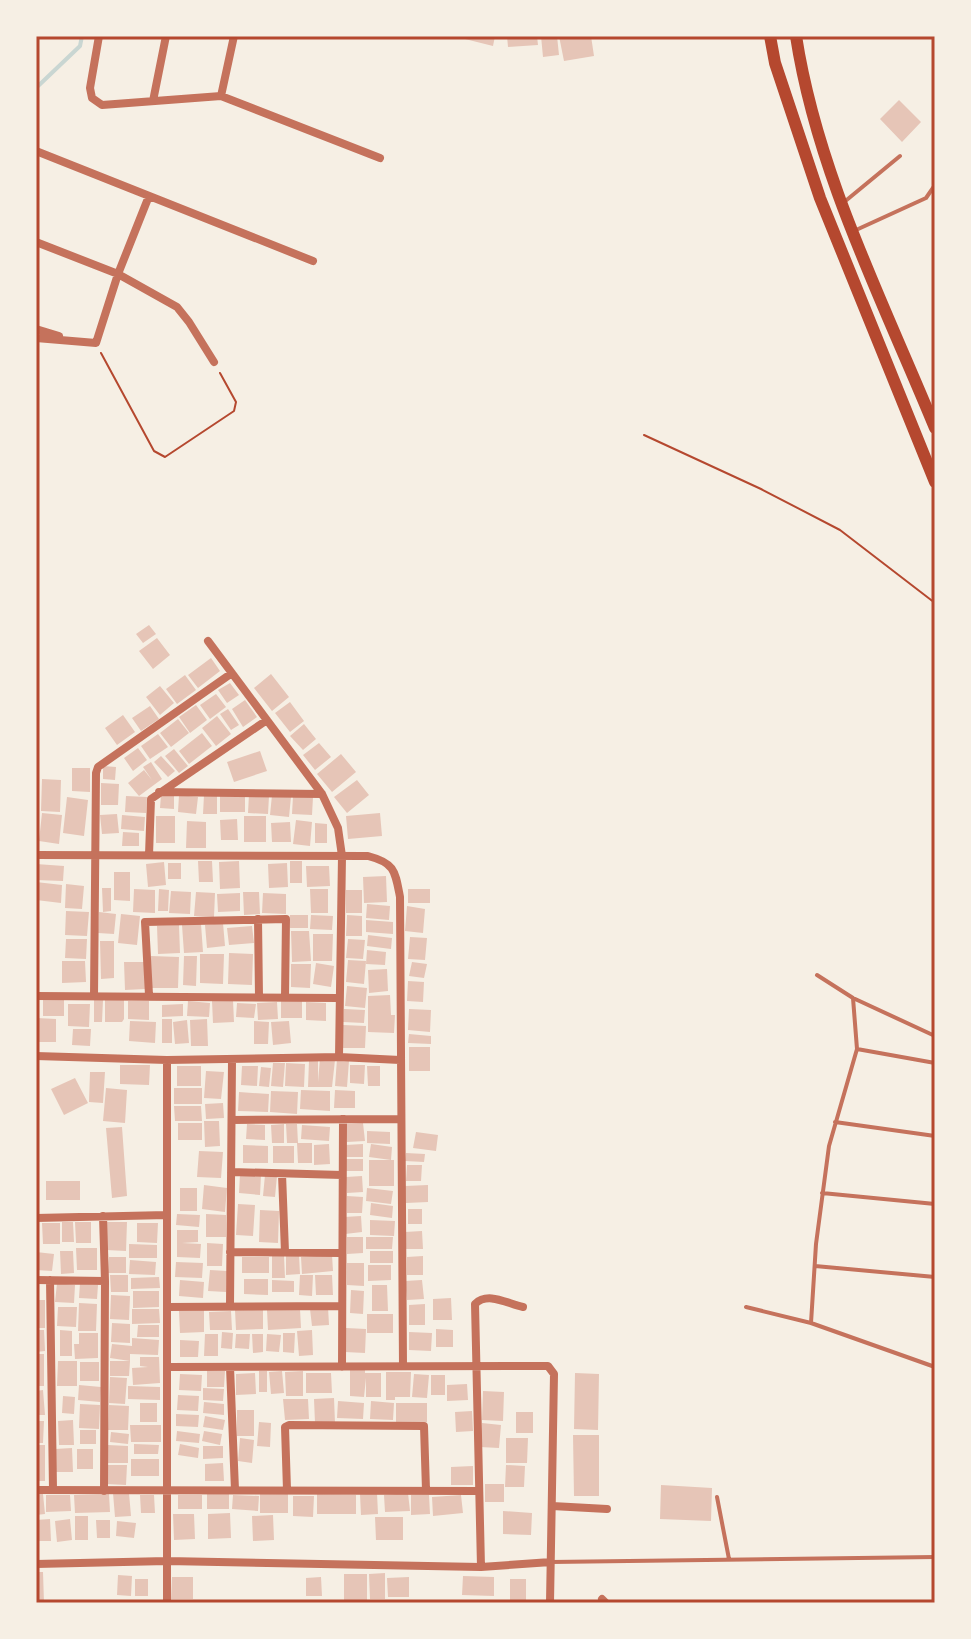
<svg xmlns="http://www.w3.org/2000/svg" width="971" height="1639" font-family="'Playfair Display',serif">
	<style>
		.lines { fill: none; stroke-linecap: round; stroke-linejoin: round }
		.stream { stroke: #c9d6d2; stroke-width: 4 }
		.building { fill: #e6c5b7 }
		.path { stroke: #b5482f; stroke-width: 2 }
		.service { stroke: #c5725c; stroke-width: 4 }
		.minor { stroke: #c5725c; stroke-width: 8 }
		.trunk { stroke: #b5482f; stroke-width: 12 }
		.neatline { fill: none; stroke: #b5482f; stroke-width: 3 }
	</style>
	<rect width="100%" height="100%" fill="#f6efe4"/>
	<g class="lines">
		<!-- stream -->
		<path class="stream" d="M36 88 80 46 82 36"/>
	</g>
	<!-- building -->
	<path class="building" d="M453 36H495L493 46Z
		M507 36H537L538 45 508 47Z
		M541 36H557L559 55 543 57Z
		M559 36H591L594 56 564 61Z
		M899 100 921 122 902 142 880 119Z
		M149 625 156 634 143 643 136 634Z
		M157 638 170 655 153 669 139 651Z
		M211 658 220 671 198 688 188 675Z
		M271 674 289 697 272 711 254 688Z
		M185 675 196 690 177 704 166 689Z
		M230 683 239 695 227 703 218 690Z
		M160 686 174 703 160 715 146 697Z
		M216 694 226 707 210 719 200 705Z
		M245 700 257 717 243 727 232 709Z
		M290 702 304 721 290 732 275 713Z
		M196 705 207 720 190 733 179 717Z
		M150 706 159 719 141 731 132 718Z
		M228 709 239 725 231 730 220 714Z
		M123 715 135 732 117 745 105 728Z
		M217 716 231 734 216 746 202 728Z
		M178 719 189 733 171 747 160 733Z
		M304 724 316 739 303 750 290 736Z
		M202 733 212 746 189 764 179 751Z
		M158 734 168 747 150 759 141 746Z
		M319 743 331 757 315 770 303 755Z
		M138 748 147 760 133 771 124 758Z
		M174 749 188 766 179 773 165 756Z
		M260 751 267 771 234 782 227 762Z
		M341 754 356 772 332 792 317 774Z
		M161 756 175 771 168 777 154 762Z
		M151 762 162 779 139 796 128 783 144 770 152 780 143 767Z
		M103 766 116 767 115 780 103 779Z
		M72 768H90V792L72 791Z
		M42 779 61 780 60 812 41 811Z
		M357 780 369 795 347 813 334 797Z
		M101 783 119 784 118 805H101Z
		M249 794 269 796 268 814 248 813Z
		M161 795 174 796V809L160 808Z
		M179 795 198 797 196 814 178 812Z
		M204 795 217 796V814H203Z
		M272 795 291 797 289 817 270 815Z
		M126 796 147 797 146 813 125 812Z
		M220 796 245 797V812H220Z
		M293 796 313 797 312 815 292 814Z
		M67 797 88 800 84 836 63 833Z
		M42 813 62 815 59 844 39 841Z
		M380 813 382 836 348 839 346 816Z
		M117 814 119 833 102 834 100 815Z
		M122 815 145 817 144 831 121 829Z
		M156 816H175V843H156Z
		M244 816H266V842H244Z
		M237 819 238 840H221L220 820Z
		M296 820 312 822 310 846 293 844Z
		M187 821 206 822V848H186Z
		M290 822 291 842H272L271 823Z
		M315 823 327 824V843H315Z
		M123 832 139 833V846H122Z
		M198 861H212L213 882H199Z
		M239 861 240 888 220 889 219 862Z
		M290 861H302V883H290Z
		M164 862 166 885 148 887 146 864Z
		M168 863H181V879H168Z
		M287 863 288 887 269 888 268 864Z
		M36 864 64 866 63 881 36 880Z
		M306 866H329L330 886 307 887Z
		M114 872H130V901L114 900Z
		M386 876 387 902 364 903 363 877Z
		M36 882 62 885 61 903 36 900Z
		M66 884 84 886 82 909 65 908Z
		M102 888H111V911L103 912Z
		M134 889 155 890V913L133 912Z
		M159 889 169 890 168 911H158Z
		M310 889H328V913H311Z
		M408 889H430V903H408Z
		M346 890H362V913H346Z
		M171 891 191 892 190 914 169 913Z
		M196 892 215 893 214 917 194 916Z
		M243 892H259L260 914 244 915Z
		M240 893V911L218 912 217 894Z
		M263 893 286 894V914L262 913Z
		M367 904 390 906 389 920 366 918Z
		M407 906 425 909 423 933 405 931Z
		M66 911 89 912 87 936 65 935Z
		M99 912 116 914 114 934 98 933Z
		M121 914 140 916 137 945 118 943Z
		M290 915H308V928H290Z
		M311 915 333 916 332 930 310 929Z
		M347 915 362 916V936H346Z
		M366 920 393 922V934L366 932Z
		M223 923 225 946 207 948 205 925Z
		M201 924 203 952 184 953 182 925Z
		M179 925 180 953 158 954 157 926Z
		M252 926 254 943 229 945 227 928Z
		M291 931H309L311 961 292 962Z
		M313 934H333L332 961H313Z
		M368 935 392 938 391 949 367 946Z
		M410 937 427 938 425 960 408 959Z
		M66 939H87L86 959 65 958Z
		M348 939 365 940 363 959 346 958Z
		M100 941H114V978L101 979Z
		M367 950 386 952 385 965 366 964Z
		M229 953 253 954 252 985 228 984Z
		M200 954H224L223 984 200 983Z
		M151 956 179 957 178 988H150Z
		M184 956H197L196 986 183 985Z
		M348 960 366 961 364 984 346 982Z
		M62 961H85L86 982 62 983Z
		M124 962H145V989L125 990Z
		M412 962 427 964 424 978 409 976Z
		M316 963 334 966 331 987 313 984Z
		M291 964H311L310 988 291 987Z
		M387 969 388 991 369 993 368 970Z
		M408 981 424 982 423 1002 407 1001Z
		M347 986 367 988 365 1008 345 1006Z
		M390 995 391 1015H395L394 1033 368 1032V996Z
		M43 998H64V1016H43Z
		M94 1000H103L102 1022H94Z
		M105 1000H124V1019L122 1022H105Z
		M233 1000 234 1022 213 1023 212 1001Z
		M128 1001H149V1020L128 1019Z
		M188 1001 210 1003 209 1017 187 1016Z
		M281 1001H302V1018H281Z
		M277 1002 278 1019 258 1020 257 1003Z
		M306 1002 326 1003V1021L306 1020Z
		M237 1003 256 1004 254 1018 236 1017Z
		M68 1004H90L89 1027 68 1026Z
		M183 1004V1016L162 1017V1005Z
		M344 1009 365 1010 364 1023 343 1022Z
		M409 1009 431 1010 430 1032 408 1030Z
		M37 1018 56 1019V1042H36Z
		M162 1019H172V1043H162Z
		M207 1019 208 1046H191L190 1020Z
		M187 1020 189 1043 175 1044 173 1022Z
		M130 1021 156 1022 155 1043 129 1041Z
		M254 1021 269 1022 268 1044H254Z
		M289 1021 291 1043 273 1045 271 1022Z
		M343 1025 366 1026 365 1048H343Z
		M73 1029H91L90 1046 72 1045Z
		M409 1034 431 1036V1044L408 1043Z
		M409 1047H430V1071H409Z
		M320 1058 335 1060 332 1087H308L309 1061H318V1082Z
		M337 1059 349 1061 347 1087 335 1086Z
		M273 1063H285L283 1087 271 1086Z
		M286 1063 305 1064 304 1087 285 1086Z
		M120 1065H150L149 1085 120 1084Z
		M350 1065H365L364 1084 350 1083Z
		M177 1066H201V1086H177Z
		M242 1066H258L257 1086 241 1085Z
		M367 1066H380V1086H368Z
		M261 1067 271 1068 269 1087 259 1086Z
		M206 1071 224 1072 221 1099 204 1098Z
		M90 1072H105L103 1103 89 1102Z
		M75 1078 88 1103 64 1115 51 1089Z
		M106 1088 127 1090 125 1123 103 1121Z
		M174 1088H202V1104H174Z
		M301 1090 330 1091V1111L300 1109Z
		M335 1090 355 1091V1108H334Z
		M271 1091 298 1092 297 1114 270 1112Z
		M239 1092 269 1094 268 1112 238 1111Z
		M223 1103 224 1118 206 1119 205 1104Z
		M174 1106H201L202 1121H175Z
		M204 1121H219L220 1146 205 1147Z
		M178 1123H202V1140H178Z
		M363 1123 365 1141 347 1142 345 1124Z
		M247 1124 265 1125V1140L246 1139Z
		M284 1124V1143H272L271 1125Z
		M286 1124H297L298 1143H287Z
		M302 1125 330 1127 329 1141 301 1139Z
		M122 1127 127 1196 112 1198 106 1128Z
		M367 1131 390 1132V1144L367 1143Z
		M416 1132 438 1135 436 1151 413 1148Z
		M297 1143H312V1163H298Z
		M329 1144 330 1164 314 1165V1145Z
		M363 1144V1157H346L345 1145Z
		M371 1144 392 1147 391 1160 369 1157Z
		M243 1145 268 1146V1163H243Z
		M273 1146H294V1163H273Z
		M199 1151 223 1152 221 1178 197 1177Z
		M406 1153 425 1154 424 1162 405 1161Z
		M345 1159H363V1171H345Z
		M369 1160H394V1186H369Z
		M407 1165H422L421 1181H406Z
		M240 1174 261 1175 260 1195 239 1193Z
		M265 1175 277 1176 275 1197 263 1196Z
		M362 1176 363 1192 347 1193 346 1177Z
		M46 1181H80V1200H46Z
		M204 1185 227 1188 225 1212 202 1209Z
		M428 1185V1202L406 1203 405 1186Z
		M180 1188H197V1211H180Z
		M367 1188 393 1191 391 1204 366 1201Z
		M347 1196 363 1197 362 1213H347Z
		M371 1203 393 1206 392 1218 370 1215Z
		M238 1204 255 1205 253 1236 236 1235Z
		M408 1209H422V1224H408Z
		M260 1210 279 1211 278 1243 259 1242Z
		M177 1214 200 1215 199 1227 176 1225Z
		M206 1214 226 1215V1237H206Z
		M361 1216 362 1232 345 1234 344 1217Z
		M370 1220 395 1221 394 1236 370 1235Z
		M62 1222H73L74 1242H62Z
		M75 1222H91V1243H76Z
		M107 1222H127L126 1251 106 1250Z
		M42 1223H60V1244H43Z
		M137 1223H158L157 1243 137 1242Z
		M177 1230H198V1242L182 1243 201 1244 200 1258 177 1257Z
		M422 1231 423 1249H406L405 1232Z
		M347 1237H363V1253L347 1254Z
		M366 1237H393L392 1249H366Z
		M207 1243 223 1244 222 1266H207Z
		M129 1244 157 1245V1258H129Z
		M76 1248H97V1270H77Z
		M60 1251H73L74 1273 61 1274Z
		M370 1251H393V1263H370Z
		M36 1252 54 1254 52 1271 36 1270Z
		M286 1255H299L300 1274 286 1275Z
		M332 1255 333 1271 302 1274 301 1257Z
		M272 1256H284L285 1278H272Z
		M423 1256V1275H407V1257Z
		M109 1257H126V1273H108Z
		M242 1257H269V1273H242Z
		M130 1260 156 1262 155 1275 129 1274Z
		M176 1262 203 1263 202 1278 175 1277Z
		M347 1263H364V1286L347 1285Z
		M368 1265H391V1280L368 1281Z
		M210 1270 227 1271 226 1292 208 1291Z
		M110 1275H128V1292H111Z
		M300 1275H313L312 1296 299 1295Z
		M315 1275H332L333 1295H316Z
		M159 1277 160 1288 131 1289V1278Z
		M244 1279H268V1295L244 1294Z
		M180 1280 204 1282 203 1298 179 1296Z
		M272 1280 294 1281V1292H272Z
		M422 1280 424 1299 407 1300 405 1281Z
		M57 1283 75 1285 74 1303 55 1302Z
		M80 1283 98 1285 97 1299 79 1298Z
		M372 1285H387L388 1311H372Z
		M351 1290 364 1291 363 1314 350 1313Z
		M133 1291H159V1307L133 1308Z
		M111 1295 130 1296 129 1320 110 1319Z
		M451 1298 452 1320H433V1299Z
		M36 1300H45V1328H36Z
		M79 1303 97 1304 96 1331H78Z
		M425 1304V1325H409V1305Z
		M58 1307H77L76 1327 57 1326Z
		M328 1307 329 1325 312 1326 310 1309Z
		M132 1309H159L160 1323 132 1324Z
		M300 1309 301 1328 268 1330 267 1310Z
		M204 1310V1332L180 1333 179 1311Z
		M235 1310H263V1329L236 1330Z
		M231 1311 232 1330H210L209 1312Z
		M367 1314H393V1333H367Z
		M112 1323 130 1324V1343L111 1342Z
		M138 1325H159V1337H137Z
		M346 1328 366 1329 365 1353 345 1352Z
		M436 1329 453 1330V1347H436Z
		M36 1330H44L45 1351 36 1352Z
		M60 1330 72 1331V1356H60Z
		M312 1330 313 1355 299 1356 297 1331Z
		M222 1332 233 1333 232 1349 221 1348Z
		M409 1332 432 1333 431 1351 409 1350Z
		M79 1333H98V1358L75 1359 74 1344H79Z
		M283 1333H295L294 1353 283 1352Z
		M205 1334H218V1356H204Z
		M236 1334H250L249 1349 235 1348Z
		M252 1334H263V1352L253 1353Z
		M267 1334 281 1335 279 1352 266 1351Z
		M132 1338 159 1340 158 1355 130 1354V1361L110 1358 112 1344 132 1346Z
		M180 1340 199 1341 198 1357H180Z
		M36 1354H44V1386H36Z
		M140 1357H159L160 1383 133 1385 132 1368 148 1367 140 1366Z
		M58 1361H77V1386H57Z
		M110 1361H130L129 1376H110Z
		M80 1362H99V1381H80Z
		M350 1368 365 1369V1373H381V1397H366V1378L364 1397 350 1396Z
		M207 1370 225 1371 224 1387H207Z
		M259 1371H267V1392H259Z
		M282 1371 284 1393 271 1394 269 1372Z
		M303 1371V1396H286L285 1372Z
		M386 1372H411L410 1397H395V1400H386Z
		M255 1373 256 1394 236 1395V1374Z
		M306 1373H331L332 1393H306Z
		M575 1373 599 1374 598 1430 574 1429Z
		M180 1374 202 1375 201 1391 179 1390Z
		M414 1374 429 1375 427 1398 412 1397Z
		M431 1375H445V1395H431Z
		M110 1377 127 1378 125 1404 109 1403Z
		M467 1384 468 1400 447 1401V1385Z
		M79 1385 101 1387 100 1402 78 1400Z
		M128 1386 160 1387V1400L128 1399Z
		M203 1388 224 1389 223 1401 203 1400Z
		M43 1390 45 1415H36V1391Z
		M483 1391 504 1392 503 1421 482 1420Z
		M178 1395 199 1396 198 1411 177 1410Z
		M63 1396 75 1397 74 1414 62 1413Z
		M334 1398 335 1423H315L314 1399Z
		M283 1399H308L309 1419 285 1420Z
		M338 1401 364 1403 363 1419 337 1418Z
		M371 1401 394 1403 393 1420 370 1419Z
		M204 1402 224 1404V1415L203 1413Z
		M140 1403H157V1422H140Z
		M396 1403H427V1422H396Z
		M80 1404 100 1405 99 1429 79 1428Z
		M109 1405 129 1406 128 1430H108Z
		M237 1410H254V1436H237Z
		M472 1411 473 1431 456 1432 455 1412Z
		M516 1412H533V1433H516Z
		M176 1414 199 1415 198 1427 176 1426Z
		M205 1416 225 1420 223 1430 203 1427Z
		M73 1420 74 1445H59L58 1421Z
		M36 1421H44L43 1443H36Z
		M259 1422 271 1423 270 1447 257 1446Z
		M482 1423 501 1425 499 1448 480 1447Z
		M130 1425H161V1442H131Z
		M80 1430H96V1444H80Z
		M177 1431 200 1434 199 1443 176 1441Z
		M204 1431 222 1434 220 1445 202 1441Z
		M111 1432 129 1434 128 1444 110 1442Z
		M573 1435H599V1496H574Z
		M240 1438 254 1440 252 1463 238 1461Z
		M506 1438H528L527 1463H506Z
		M134 1444 159 1445 158 1454H134Z
		M180 1444 199 1448 198 1458 178 1455Z
		M36 1445H45V1481H36Z
		M108 1445 128 1446V1463H107Z
		M203 1446H223V1458L203 1459Z
		M72 1448 73 1472H56L55 1449Z
		M77 1449H93V1469H77Z
		M131 1459H159V1476H131Z
		M223 1463 224 1481H205V1464Z
		M106 1465H127L126 1485 106 1484Z
		M506 1465 525 1466 524 1487H505Z
		M473 1466V1485H451V1467Z
		M485 1484H504V1502H485Z
		M661 1485 712 1488 711 1521 660 1519Z
		M113 1493H129L131 1516 115 1517Z
		M207 1493H229V1509H207Z
		M377 1493 378 1514 361 1515 360 1494Z
		M408 1493 410 1511 385 1512 384 1495Z
		M36 1494H43L45 1514 36 1515Z
		M109 1494 110 1512 75 1513 74 1495Z
		M260 1494H288V1513H260Z
		M317 1494 356 1495V1514H317Z
		M46 1495H70L71 1511 46 1512Z
		M140 1495H154L155 1513H141Z
		M178 1495H202V1509H178Z
		M233 1495 259 1496 258 1511 232 1509Z
		M411 1495H429L430 1514 411 1515Z
		M461 1495 463 1513 433 1516 432 1497Z
		M293 1496H314L313 1517 293 1516Z
		M503 1511 532 1513 531 1535 503 1534Z
		M230 1513 231 1538 208 1539V1514Z
		M173 1514H194L195 1539 174 1540Z
		M273 1515 274 1540 253 1541 252 1516Z
		M75 1516H88V1540H75Z
		M375 1517H403V1540H376Z
		M50 1519 51 1541H36V1520Z
		M70 1519 72 1540 57 1542 55 1521Z
		M96 1520H110V1538H97Z
		M117 1521 136 1523 134 1538 116 1536Z
		M36 1572H43L44 1603H36Z
		M385 1573V1599H370L369 1574Z
		M344 1574H367V1602H344Z
		M118 1575 132 1576 131 1596 117 1595Z
		M463 1576 494 1577V1596L462 1595Z
		M172 1577H193V1599H171Z
		M321 1577 322 1596H306V1578Z
		M409 1577V1597H388L387 1578Z
		M135 1579H148V1596H135Z
		M510 1579H526V1603H510Z"/>
	<g class="lines">
		<!-- path -->
		<path class="path" d="M101 353 154 451 165 457 234 411 236 402 220 373
			M644 435 761 489 840 530 935 603"/>
		<!-- service -->
		<path class="service" d="M843 203 900 156
			M856 230 926 198 935 185
			M817 975 853 998 935 1036
			M857 1049 935 1063
			M835 1122 935 1136
			M822 1193 935 1204
			M815 1266 935 1277
			M746 1307 811 1323 935 1367
			M811 1323 816 1244 829 1146 857 1049 853 998
			M717 1497 729 1559
			M551 1562 935 1557"/>
		<!-- minor -->
		<path class="minor" d="M99 36 90 88 92 98 102 105 221 96 380 158
			M221 96 234 36
			M153 101 166 36
			M36 151 313 261
			M36 242 118 274 177 307 189 322 214 362
			M36 329 59 336
			M36 338 96 343 118 274 149 196
			M208 641 322 794 338 828 342 856 339 1057
			M159 792 322 794
			M36 855 368 856C395 863 395 871 400 897L403 1366
			M149 855 151 799 267 720
			M258 919 259 997
			M149 995 145 922 286 919 285 997
			M36 996 338 998
			M94 996 96 773 98 767 232 673
			M36 1056 167 1060 339 1057 400 1060
			M232 1120 400 1119
			M231 1172 342 1175
			M282 1174 285 1252
			M103 1216 105 1281 104 1491
			M36 1218 167 1215
			M230 1252 341 1253
			M36 1280 105 1281
			M50 1280 53 1490
			M230 1306 232 1060
			M167 1307 341 1306
			M167 1367 548 1366 554 1374 550 1603
			M230 1367 235 1490
			M342 1367 343 1119
			M36 1490 479 1491
			M287 1490 285 1427 289 1425 424 1426 426 1490
			M552 1506 607 1509
			M36 1564 167 1561 481 1567 551 1562
			M481 1567 475 1304C488 1291 508 1304 523 1307
			M602 1599 606 1603
			M167 1603V1060"/>
		<!-- trunk -->
		<path class="trunk" d="M770 36 775 63 820 198 935 482
			M796 36C817 173 883 301 935 428"/>
	</g>
	<!-- border -->
	<rect width="971" height="1639" fill="none" stroke="#f6efe4" stroke-width="76"/>
	<rect x="38" y="38" width="895" height="1563" class="neatline"/>
</svg>
